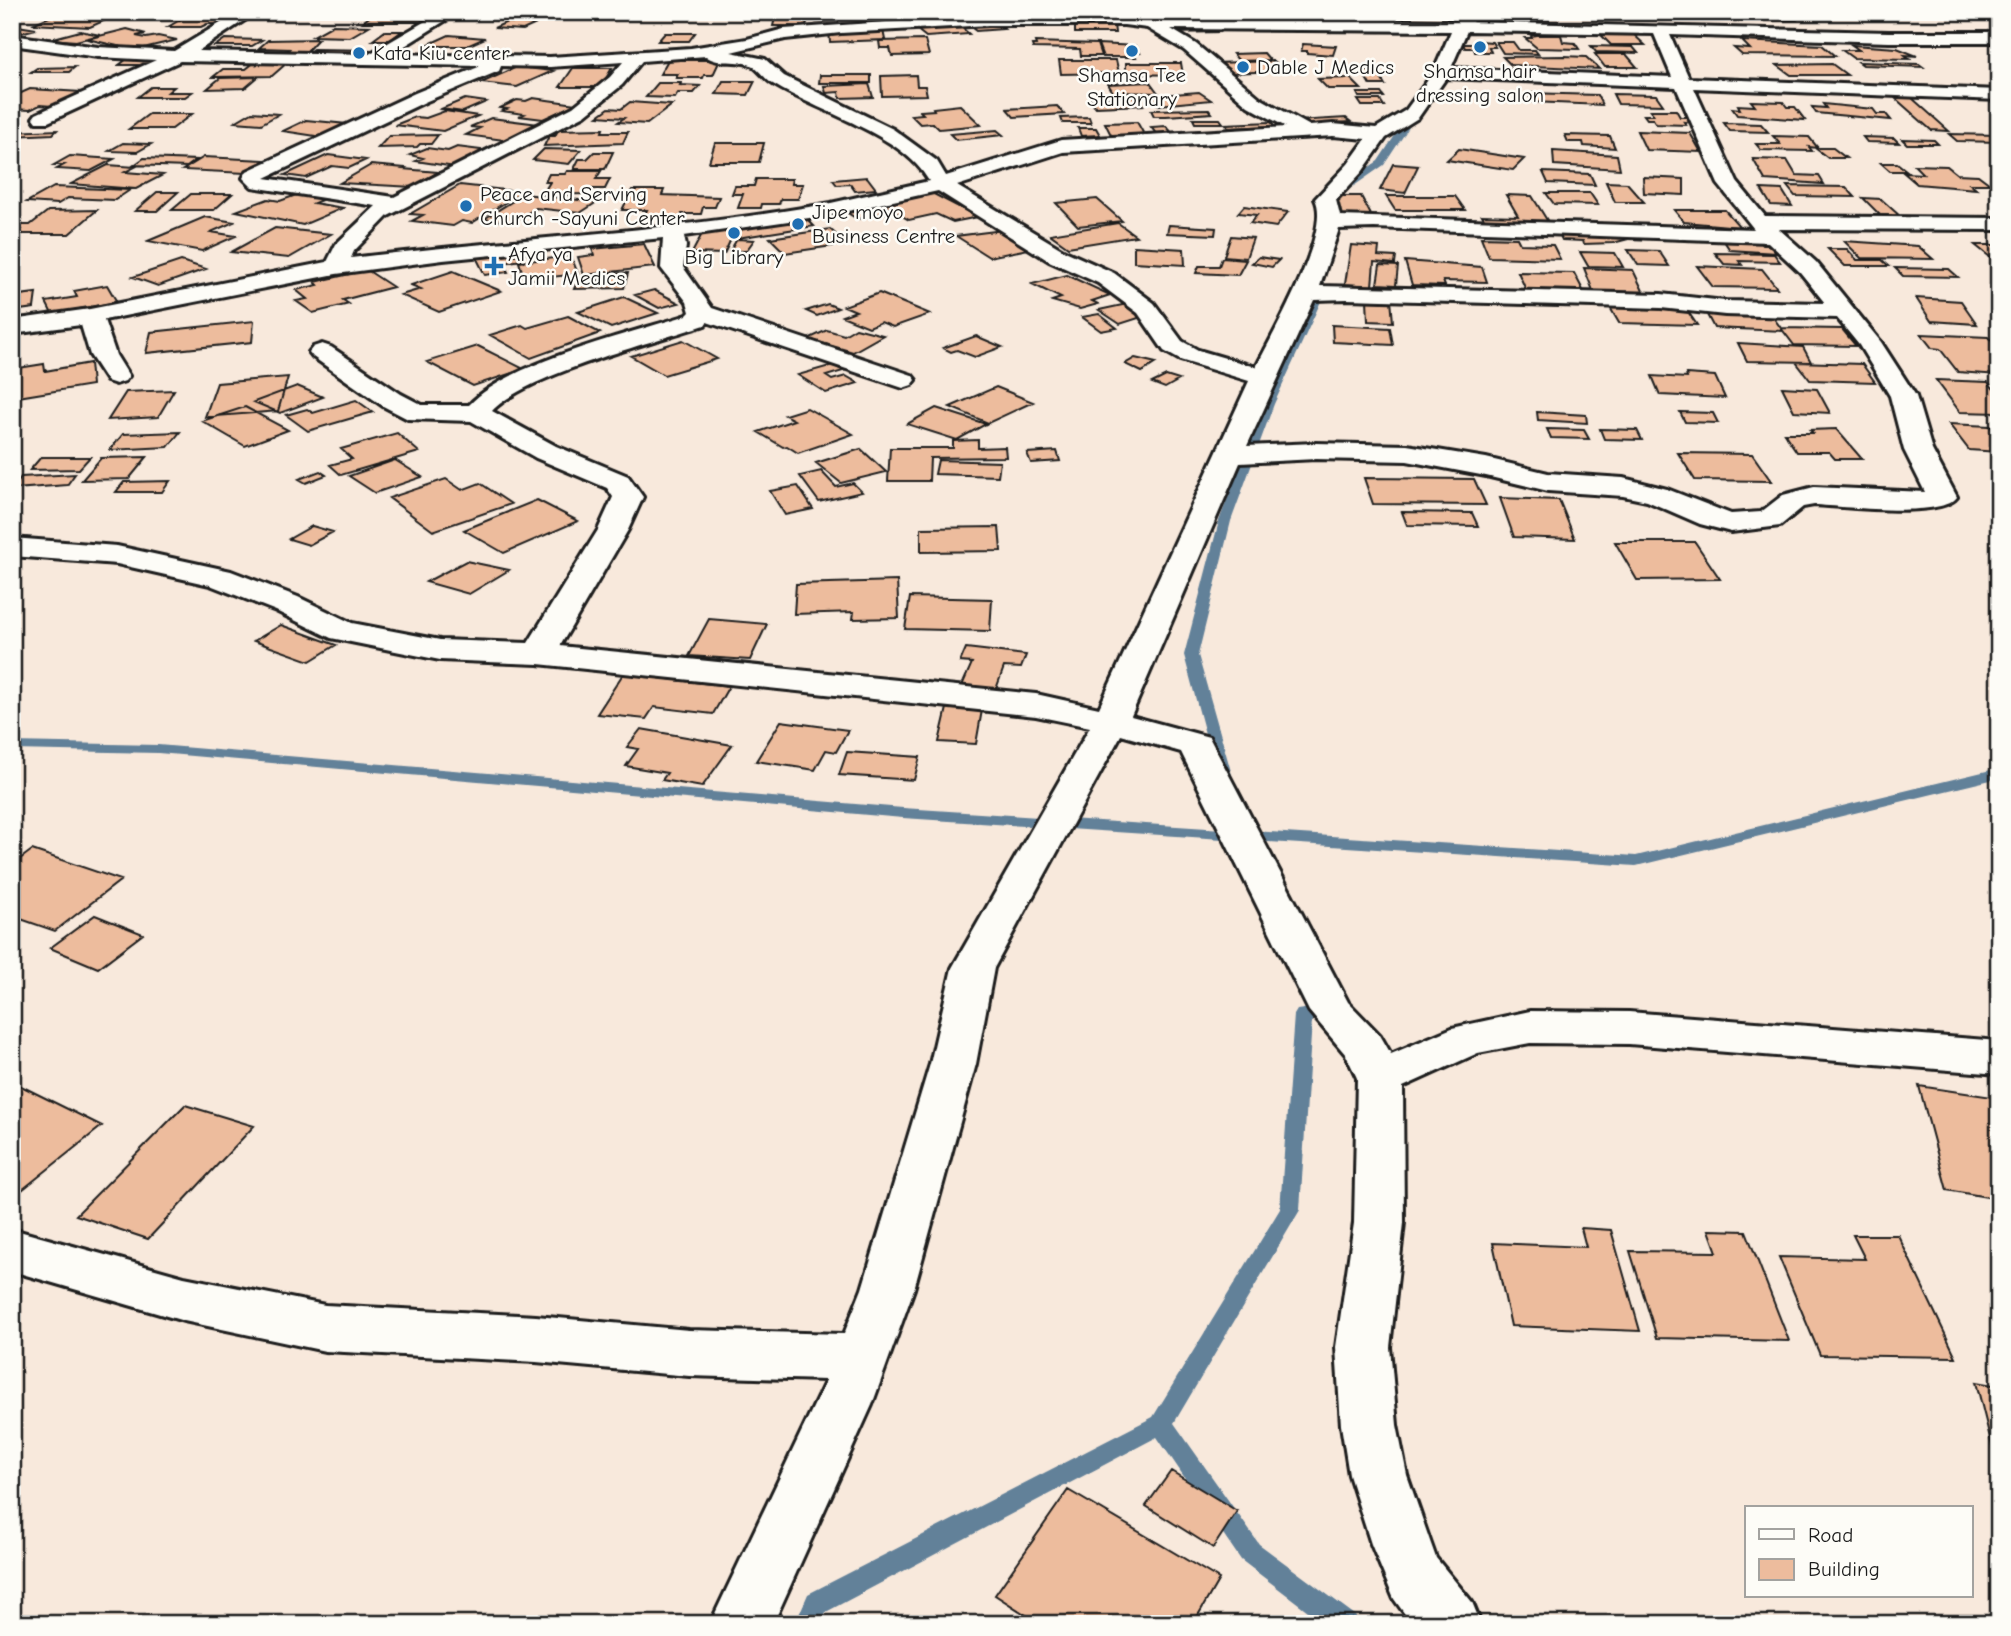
<svg xmlns="http://www.w3.org/2000/svg" width="2011" height="1636" font-family="'Comic Neue',sans-serif">
	<style>
		.lines { fill: none; stroke-linecap: round; stroke-linejoin: round }
		.stream { fill: #628199; fill-rule: evenodd }
		.building { fill: #edbc9d; stroke: #1c1c1c; stroke-width: 2 }
		.street-casing { stroke: #1c1c1c; stroke-width: 6 }
		.street { fill: #fdfcf7; fill-rule: evenodd }
		.poi-dot { fill: #1f6fb2; stroke: #fdfcf7; stroke-width: 2.5 }
		.labels { text-anchor: middle; dominant-baseline: central; stroke-width: 5; stroke-linejoin: round; paint-order: stroke }
		.far-poi-label { font-size: 21px; fill: #1c1c1c; stroke: #fdfcf7; text-anchor: start }
	</style>
	<rect width="100%" height="100%" fill="#f8e9dc"/>
	<filter id="ink" filterUnits="userSpaceOnUse"><feTurbulence type="fractalNoise" baseFrequency=".0143" numOctaves="2"/><feDisplacementMap in="SourceGraphic" scale="14" xChannelSelector="R" yChannelSelector="G"/><feConvolveMatrix kernelMatrix="1 2 1 2 8 2 1 2 1" color-interpolation-filters="sRGB"/></filter>
	<g filter="url(#ink)">
		<g class="lines">
			<!-- stream -->
			<path class="stream" d="M1414 107 1421 109 1384 165 1338 197H1332V193L1378 161Z
				M1320 276 1325 279 1322 299 1274 404 1231 521 1198 655 1232 775 1224 780 1216 775 1184 655 1219 521 1264 404 1312 299 1315 279Z
				M12 742 158 745 903 808 1636 856 1999 768V778L1636 866 903 818 158 753 12 750Z
				M1331 1005 1337 1007 1340 1011 1337 1015 1312 1020 1300 1210 1174 1423 1259 1544 1355 1615 1359 1624H1325L1241 1560 1157 1437 826 1612 821 1624H795L808 1594 1153 1417 1280 1209 1294 1015 1297 1010Z"/>
		</g>
		<!-- building -->
		<path class="building" d="M193 12 220 13 243 12 223 24H207L201 27H168Z
			M439 12 428 22H363L374 13Z
			M558 12 556 13 561 14 549 20 512 18 521 14 511 13Z
			M814 12H836L841 17H837L838 21 816 22Z
			M1747 12H1793L1798 16H1791L1796 20H1770L1765 16H1751Z
			M949 13 956 20 897 24 891 17Z
			M1168 13H1204L1206 18H1169Z
			M1213 14H1250L1253 21H1216Z
			M54 15 112 17 90 27 32 24Z
			M775 18H808L806 26H773Z
			M507 22 536 24 523 30 494 28Z
			M996 23 1004 29 976 31 968 25Z
			M1075 24H1114L1115 33H1075Z
			M333 25 369 26 350 37 313 36Z
			M1215 25 1220 32 1171 33 1167 26Z
			M18 26 36 29 12 35V28Z
			M945 26 961 27 969 34 926 37 916 29Z
			M127 29 146 34 136 36 146 38 158 36 177 40 135 50 87 39Z
			M883 30 885 40 830 42 829 32Z
			M80 31 100 35 76 41 50 39Z
			M385 31H402L390 40H373Z
			M665 33H695L689 41H658Z
			M1600 34H1633L1645 45H1611Z
			M449 35 485 38 467 46H425Z
			M1537 35H1561L1563 42 1575 43 1579 49 1537 48 1525 38H1532L1531 36Z
			M225 39 262 40 252 46H215Z
			M318 39 306 52H286L289 49 259 48 268 40Z
			M925 40 929 55 892 56 890 48H880L879 41Z
			M1479 41 1492 42 1495 47H1489L1491 52H1475L1474 48H1465L1463 44H1480Z
			M1742 41 1822 45 1835 56 1742 55 1734 48 1750 49Z
			M1035 42 1097 44 1101 56H1081L1080 49 1033 48 1032 45H1036Z
			M1496 42H1513L1519 50H1535L1538 54 1503 53Z
			M1098 44 1136 46 1140 53H1134L1136 57H1103Z
			M1303 44 1336 46 1333 55 1307 53V51H1301Z
			M1852 45 1897 48 1917 56 1905 55 1910 59 1853 58 1842 50H1859Z
			M1591 46 1633 47 1638 53 1596 52Z
			M313 49 372 50 365 55 306 54Z
			M1264 53 1270 60 1239 61 1233 54Z
			M1595 54H1626L1637 67H1605Z
			M1564 56 1586 57 1599 69 1511 65 1503 57Z
			M130 57H160L149 65H119Z
			M668 60H720L713 75H704L703 78H676L678 74H660Z
			M1059 60H1116L1119 73 1061 74Z
			M1274 61 1284 71 1225 73 1216 63Z
			M255 62H288L272 76 213 77 223 69H246Z
			M1859 62 1919 64 1923 67 1863 65Z
			M1126 63H1181L1183 75 1126 74Z
			M1832 64 1847 75H1791L1777 65Z
			M75 67 69 72H31L37 68Z
			M517 67 553 71 517 87 481 83Z
			M573 68H612L601 87H560Z
			M1362 71H1377L1385 85H1370Z
			M820 75H871V83H819Z
			M916 75 917 86H925L927 95 882 96 881 76Z
			M258 77 245 88 207 89 220 78Z
			M1350 78 1361 89H1328L1318 79Z
			M723 81H755L748 95 716 94Z
			M1150 82 1158 93 1113 92 1108 84Z
			M658 83H681L680 85 700 86 694 93H678L675 98 646 97Z
			M869 84 873 97 840 98 839 92 826 93 824 86Z
			M151 87H174L168 92H192L185 97H138Z
			M30 89 82 92 52 106 40 105 30 110 12 109V100L19 97H12Z
			M1199 92 1211 100 1159 105 1147 96Z
			M1357 93H1381L1384 97H1359Z
			M1528 93 1597 95 1602 105 1532 102Z
			M1613 94 1656 95 1663 105 1618 104Z
			M1136 96 1143 105 1096 107 1089 99Z
			M533 98 576 104 543 119 519 116 524 114 502 111 507 109 500 108 517 100 526 101Z
			M1895 98H1912L1949 131 1931 130Z
			M465 99 486 102 463 112 441 109Z
			M1358 100H1380L1384 106H1362Z
			M1751 101 1783 102 1787 107H1795L1805 120 1737 115 1732 108 1740 109 1738 105 1755 106Z
			M630 102 672 105 647 124 618 122 624 118 598 116 609 108 621 109Z
			M1823 104 1873 109 1877 114H1886L1891 120 1816 113 1812 107 1826 108Z
			M960 105 981 125 939 129 933 123 920 124 911 115 923 114 920 111 934 110 933 108Z
			M1057 106 1064 114 1014 117 1007 109Z
			M1209 109 1212 113 1166 116H1154L1151 110Z
			M1650 110H1676L1680 117H1692L1696 123 1684 122 1686 125 1656 124 1653 119H1647L1644 115H1654Z
			M445 111 478 116 443 131 395 125 415 117 426 118Z
			M252 112 279 114 261 124 235 122Z
			M149 114H192L172 129H129Z
			M1089 117 1091 123H1063L1061 118Z
			M491 118 539 124 504 140 466 135 480 128 470 127Z
			M1346 118 1351 122 1300 125 1295 121Z
			M1193 119H1220L1223 123H1195Z
			M306 120 347 124 322 137 283 131Z
			M1137 122 1145 136 1112 137 1105 123Z
			M1271 122 1274 126 1229 128 1226 124Z
			M1724 123 1761 124 1768 132 1730 131Z
			M1166 126 1174 135 1158 136 1151 127Z
			M1078 128H1096L1100 135 1081 136Z
			M603 129 602 132H628L623 143 544 146 549 136H555L558 130Z
			M57 130 53 134 12 136V132Z
			M997 130 1003 135 956 140 950 134Z
			M1637 131 1690 133 1701 152 1646 150Z
			M1949 134 1999 135V142L1957 141Z
			M438 135 431 144H420L417 147 378 148 389 136Z
			M1565 135 1610 136 1615 148 1584 146 1583 142H1568Z
			M1773 136 1809 137 1818 148 1809 147 1812 151 1761 150 1756 144H1780Z
			M1863 137 1894 138 1899 143 1867 142Z
			M1902 139 1934 140 1938 144H1907Z
			M123 143 151 144 137 152 109 151Z
			M715 143H764L759 162H709Z
			M457 147 489 151 455 167 416 161 423 158 410 155 427 148 448 151Z
			M1815 148H1833L1846 158H1828Z
			M544 149 581 150 569 164 533 160Z
			M1459 149 1524 159 1513 170 1447 160Z
			M1553 151 1617 155 1620 169 1554 165Z
			M594 152H613L605 169H574L579 159H587Z
			M328 155 366 160 349 168 332 166 306 178 285 175Z
			M70 156 114 159 91 171 57 169 64 165H54Z
			M204 157 265 160 246 173 183 170Z
			M144 158 196 160 187 167 134 165Z
			M1753 159 1787 160 1796 175 1819 176 1824 184 1765 180Z
			M1881 163H1897L1907 171H1890Z
			M1393 164 1418 166 1405 193 1380 190Z
			M108 165 135 167 125 172 163 175 136 189 71 184Z
			M371 165 405 168 403 169 438 172 413 187 340 183Z
			M1914 165 1947 166 1957 174 1978 175 1990 184H1970L1976 189 1917 184 1904 173 1923 174Z
			M567 171H601L596 179H610L605 189H588L586 194 542 195 550 182H545L549 174H565Z
			M1543 172 1590 174 1595 185 1548 183Z
			M867 177 876 189 855 191 850 184 837 185 833 180Z
			M1643 177 1684 179V195L1644 193Z
			M756 179H792L791 184H803L798 199H781L779 204H762L761 208H738L743 194H732L735 186H754Z
			M1606 182 1627 183 1644 202H1615Z
			M460 185 522 192 472 223 462 221 453 226 412 221 423 215 410 214Z
			M1787 186 1846 187 1855 197 1795 196Z
			M54 187 130 190 115 200 68 198 58 204 27 202Z
			M1761 189 1782 190 1792 206 1771 205Z
			M632 190H664L662 195 719 197 715 207H703L701 214H682L681 218H643L647 210H622Z
			M928 191 978 217 953 222 936 214 909 220 878 202Z
			M157 192H178L157 211H135Z
			M1546 193H1590L1598 205 1554 204Z
			M191 194H232L214 210H172Z
			M299 194 324 199 314 203 343 208 303 225 236 211 268 199 280 201Z
			M524 194 597 202 580 213 536 208 513 222 484 219Z
			M1506 195 1532 196 1550 225 1487 224 1482 215 1518 216Z
			M1337 196H1361L1371 215H1336L1329 200H1339Z
			M1386 196H1455L1465 210H1395Z
			M1863 198 1881 199 1901 217H1882Z
			M1097 199 1122 221 1078 226 1056 203Z
			M874 203 889 212 857 219 843 210Z
			M1244 206 1288 212 1276 227 1250 223 1257 215 1238 213Z
			M97 210 69 234H12V225H30L48 211Z
			M1674 210H1725L1740 227 1684 222Z
			M205 217 234 222 211 232 236 236 202 251 148 241Z
			M806 218 814 226 731 239 724 254 692 253 703 232Z
			M1118 223 1136 236 1068 247 1050 234Z
			M1169 225 1216 228 1215 235 1167 233Z
			M275 228 331 234 289 258 231 252Z
			M830 229 846 244 785 253 770 238Z
			M1557 229 1632 234 1629 239 1613 243 1584 244 1583 241 1562 240Z
			M1003 230 1033 248 989 257 956 236Z
			M1231 236 1253 238 1246 258 1224 256Z
			M1481 237 1517 238 1520 244 1553 245 1560 259 1489 257Z
			M1722 238 1758 239 1763 245H1770L1776 253 1730 250Z
			M737 239 754 240 746 251H730Z
			M1844 241 1918 246 1933 259 1861 258Z
			M644 244 655 267 584 275 578 257 594 255 592 249Z
			M1351 245 1379 247 1378 256 1396 257 1395 264 1374 262 1372 286 1345 284Z
			M1975 245H1999V261H1995Z
			M1134 246 1184 249 1185 265 1134 262Z
			M516 249 522 260 503 263 508 272 485 275 475 255Z
			M1828 249H1847L1857 260H1882L1889 266H1845Z
			M1628 250 1659 251 1669 266 1638 265Z
			M1580 252 1615 253 1623 267 1588 266Z
			M1715 253 1774 254 1780 262 1739 261 1742 265 1724 264Z
			M571 256 578 274 525 280 519 262Z
			M1259 257 1279 260 1272 267 1252 263Z
			M1222 258 1246 260 1238 275 1196 273 1199 266H1219Z
			M181 261 206 269 158 286 133 277Z
			M1405 261 1482 267 1487 282 1443 281 1445 286 1412 285Z
			M1380 265 1398 266 1396 285 1377 284Z
			M1697 266 1762 269 1777 288 1713 287Z
			M1584 268 1633 270 1645 295 1594 293Z
			M1895 268 1949 269 1958 277 1903 276Z
			M367 270 393 287 343 300 349 304 313 313 296 301 307 299 296 290 318 285 315 282Z
			M453 271 501 291 439 312 401 295 421 289 411 285Z
			M1518 272 1574 273 1584 292 1526 290Z
			M628 273 624 288 574 289 577 282H598L600 274Z
			M1067 275 1110 295 1092 301 1098 304 1080 309 1052 301 1061 298 1032 284Z
			M107 285 117 302 52 314 46 302 77 297 74 291Z
			M654 290 679 303 659 308 635 295Z
			M36 293 34 308 12 311V296Z
			M879 293 930 314 893 327 881 322 869 327 842 316 856 311 844 306Z
			M624 297 658 313 611 328 578 312Z
			M1916 298 1961 301 1977 324 1931 321Z
			M1367 299 1391 300 1393 322 1368 321Z
			M828 304 838 308 817 316 806 311Z
			M1127 304 1145 316 1120 324 1099 310Z
			M1608 304 1684 306 1697 325 1619 323Z
			M1705 311 1770 313 1783 331 1714 328Z
			M1099 314 1117 328 1101 331 1082 317Z
			M568 316 600 333 531 358 490 335 522 325 527 328Z
			M254 321 252 342 146 353 151 332Z
			M1332 325 1390 328 1393 345 1333 342Z
			M856 328 883 335 853 352 808 339 827 330 844 335Z
			M1781 328 1842 329 1856 346 1794 345Z
			M1921 334 1988 337 1999 349V375L1958 372 1940 349 1932 348Z
			M976 336 1002 347 975 357 957 350 951 352 943 348Z
			M683 340 717 359 664 375 631 356Z
			M1738 343 1803 347 1811 362 1747 361Z
			M478 346 524 369 473 386 427 362Z
			M1135 358 1156 363 1142 372 1125 364Z
			M1796 362 1862 364 1875 382 1810 380Z
			M90 363 92 385 12 398V369L44 364 45 371Z
			M833 365 843 371 826 376 832 380 846 376 858 383 826 393 798 375Z
			M1686 374 1715 376 1725 398 1660 395 1652 376 1687 378Z
			M1166 376 1179 380 1165 388 1152 383Z
			M288 377 278 411 205 417 217 383Z
			M1936 380 1988 382 1999 395V413L1960 412Z
			M297 386 323 397 280 413 254 402Z
			M996 387 1033 402 988 423 950 407Z
			M1782 387 1817 389 1830 413 1794 411Z
			M174 390 158 417 108 420 126 392Z
			M356 400 373 412 308 431 286 415 307 409 313 413Z
			M245 407 288 430 245 446 202 421Z
			M807 408 853 434 798 453 787 446 783 447 758 432 794 420 785 415Z
			M936 408 986 424 957 440 907 424Z
			M1537 412 1586 415 1587 423 1538 420Z
			M1680 412 1713 413 1718 423 1685 422Z
			M1949 424 1990 426 1999 436V452L1969 450Z
			M1547 429 1584 430 1589 439 1551 438Z
			M1600 429 1637 430 1642 440 1604 439Z
			M1836 429 1862 459H1835L1829 452H1797L1784 433H1813L1810 430Z
			M180 432 168 447 110 450 123 434Z
			M397 433 419 452 341 475 330 465 352 459 341 449Z
			M978 440V448L1005 447 1006 457 930 458 929 481H888L890 448H953V441Z
			M861 449 886 472 841 483 816 463Z
			M1057 451 1060 461 1031 463 1027 453Z
			M1678 453 1752 454 1771 481 1695 480Z
			M41 457H90L79 469 30 470Z
			M147 457 129 479 82 480 101 458Z
			M395 460 422 477 375 493 349 476Z
			M938 460 1000 462 998 476 935 474Z
			M320 471 326 475 306 483 299 479Z
			M821 471 836 487 853 483 862 492 819 502 800 476Z
			M75 474 67 485 14 489 21 477Z
			M1364 478 1474 479 1486 505 1373 504Z
			M446 479 462 490 480 483 511 504 433 531 389 498Z
			M170 481 162 492H116L124 482Z
			M798 486 813 509 785 515 770 491Z
			M1500 498 1559 500 1575 539 1514 537Z
			M537 500 578 521 504 553 464 530Z
			M1402 512 1472 513 1478 526 1407 525Z
			M312 526 333 532 309 545 289 539Z
			M999 527 1001 551 921 552V528Z
			M1615 542H1695L1720 579 1637 580Z
			M466 561 509 570 469 594 426 582Z
			M897 581 899 618 853 619 854 612 794 614 796 584Z
			M910 597 992 599 990 631 905 629Z
			M709 619 767 624 750 660 689 656Z
			M281 625 336 645 310 661 254 641Z
			M966 648 1026 655 1021 668 1004 667 995 692 961 688 972 663 960 662Z
			M623 674 729 686 713 714 654 707 646 719 597 714Z
			M947 708 982 710 976 744 939 742Z
			M781 721 848 730 836 752 826 750 815 770 756 761Z
			M641 729 732 745 702 787 662 780 667 773 626 766 638 749 627 747Z
			M847 752 920 757 914 780 839 775Z
			M32 850 121 880 55 931 12 916V865Z
			M95 915 143 934 98 968 50 948Z
			M19 1085 102 1126 12 1198V1090Z
			M1919 1086 1999 1098V1199L1947 1190Z
			M185 1105 254 1126 148 1239 76 1215Z
			M1581 1228 1611 1230 1640 1331 1511 1326 1493 1243 1586 1247Z
			M1709 1230 1746 1231 1789 1341 1657 1338 1630 1251 1717 1252Z
			M1853 1235H1898L1956 1357 1820 1355 1779 1257 1865 1259Z
			M1976 1382 1999 1386V1474Z
			M1171 1471 1237 1511 1213 1548 1146 1506Z
			M1068 1490 1219 1579 1193 1624H1040L995 1595Z"/>
		<g class="lines">
			<!-- street casing -->
			<g class="street-casing">
				<path id="street" d="M239 12H257L198 51 369 54 441 12H459L392 54 550 57 691 48 747 39 784 29 989 15 1456 21 1459 18 1457 12H1473L1475 18 1472 22 1889 32H1999V42H1889L1670 35 1689 78 1999 90V100L1694 88 1737 182 1765 216 1999 218V230L1779 229 1816 262 1881 342 1916 396 1932 450 1957 497C1941 519 1842 506 1814 505L1803 507 1780 526 1731 532 1700 524 1647 501 1623 496 1548 491 1486 476 1407 461 1316 459 1240 463 1131 716 1209 737 1348 1002 1380 1035 1391 1054 1452 1028 1530 1011 1629 1012 1999 1041V1074L1629 1044 1530 1043 1478 1053 1403 1087 1404 1223 1390 1347 1397 1425 1407 1475 1431 1544 1436 1558 1472 1602 1481 1624H1412L1394 1599 1371 1544 1349 1475 1341 1425 1336 1347 1354 1223 1357 1078 1346 1055 1309 1011 1181 752 1121 735 994 968 976 1064 914 1289 872 1405 773 1624H710L826 1380 689 1376 536 1362 325 1351 184 1321 12 1271V1229L184 1277 325 1305 536 1316 689 1330 844 1334 862 1289 930 1064 952 968 1090 727 1036 716 538 664 440 660 331 638 276 611 210 585 117 564 12 556V538L117 546 231 571 298 597 352 623 440 640 528 643 598 530 613 497 607 488 536 458 471 421 408 419 383 406 313 357 309 352 313 347 322 344 331 347 401 394 422 405H469C509 362 629 334 687 315L690 312 687 302 661 268 663 238 443 260 336 274 104 320 116 355 129 376 125 381 116 384 107 381 90 355 81 325 12 334V320L90 309 327 262 336 244 376 206 252 187 243 178 247 171 415 93 481 66 180 61 48 122H36L33 118 36 114 156 60 98 57 12 45V35L98 47 174 51ZM989 25H1124L1147 28 1184 50 1248 106 1286 127 1061 140 946 176 937 161 893 129 784 76 765 59 731 52 785 39 841 33ZM1171 29 1451 31 1433 73 1406 110 1376 128 1333 124 1310 126 1260 98 1196 44ZM1467 31 1654 34 1672 77 1451 68ZM706 56C718 66 739 58 753 66 760 71 766 80 773 84 818 112 903 134 929 181 896 188 864 196 831 203 673 232 510 238 351 258L354 251 388 216 585 115 622 85 642 61ZM623 62 610 77 573 107 394 197 265 178 427 101 499 71 501 66 550 67ZM1446 78 1676 87 1718 184 1754 229 1340 216 1336 200 1362 172 1386 138 1418 118ZM1333 136 1366 139 1348 164 1315 199C1332 231 1273 334 1256 367L1198 350 1182 341 1154 303 1114 273 1065 251 957 186 1063 152ZM938 191 1049 261 1098 283 1138 313 1164 351 1180 360 1249 381 1099 708 1036 694 560 646 628 530 643 497 628 476 556 446 492 411C525 375 654 342 705 325L707 322 894 385 903 388 912 385 916 380 912 375 712 308 683 267 686 246 684 236 830 215ZM1374 228 1768 242 1800 272 1825 303 1725 301 1661 294 1320 286 1339 229ZM1347 299 1661 308 1725 315 1837 318 1859 345 1890 396 1904 450 1925 492 1814 487 1783 495 1761 512 1731 514 1667 489 1623 478 1548 473 1486 458 1407 445 1316 443 1247 446 1314 300Z"/>
			</g>
			<!-- street -->
			<use href="#street" class="street"/>
		</g>
	</g>
	<!-- markers -->
	<g class="poi-dot">
		<circle cx="1480" cy="47" r="7"/>
		<circle cx="1132" cy="51" r="7"/>
		<circle cx="359" cy="53" r="7"/>
		<circle cx="1243" cy="67" r="7"/>
		<circle cx="466" cy="206" r="7"/>
		<circle cx="798" cy="224" r="7"/>
		<circle cx="734" cy="233" r="7"/>
		<path d="M490.5 255.5h7v7h7v7h-7v7h-7v-7h-7v-7h7z"/>
	</g>
	<g class="labels">
		<!-- far-poi labels -->
		<g class="far-poi-label">
			<text x="373" y="53">Kata Kiu center</text>
			<text x="1257" y="67">Dable J Medics</text>
			<text x="1480" y="71" text-anchor="middle">Shamsa hair<tspan x="1480" dy="24">dressing salon</tspan></text>
			<text x="1132" y="75" text-anchor="middle">Shamsa Tee<tspan x="1132" dy="24">Stationary</tspan></text>
			<text x="480" y="194">Peace and Serving<tspan x="480" dy="24">Church -Sayuni Center</tspan></text>
			<text x="812" y="212">Jipe moyo<tspan x="812" dy="24">Business Centre</tspan></text>
			<text x="508" y="254">Afya ya<tspan x="508" dy="24">Jamii Medics</tspan></text>
			<text x="734" y="257" text-anchor="middle">Big Library</text>
		</g>
	</g>
	<!-- margin -->
	<rect width="2011" height="1636" fill="none" stroke="#fdfcf7" stroke-width="42"/>
	<rect x="21" y="21" width="1969" height="1594" fill="none" stroke="#1c1c1c" stroke-width="2.5" filter="url(#ink)"/>
	<!-- legend -->
	<rect x="1745" y="1506" width="228" height="91" fill="#fdfcf7" stroke="#a3a29f" stroke-width="2"/>
	<rect x="1759" y="1529" width="35" height="10" fill="#fdfcf7" stroke="#a3a29f" stroke-width="2"/>
	<text x="1808" y="1542" font-size="21" fill="#1c1c1c">Road</text>
	<rect x="1759" y="1559" width="35" height="21" fill="#edbc9d" stroke="#a3a29f" stroke-width="2"/>
	<text x="1808" y="1576" font-size="21" fill="#1c1c1c">Building</text>
</svg>
